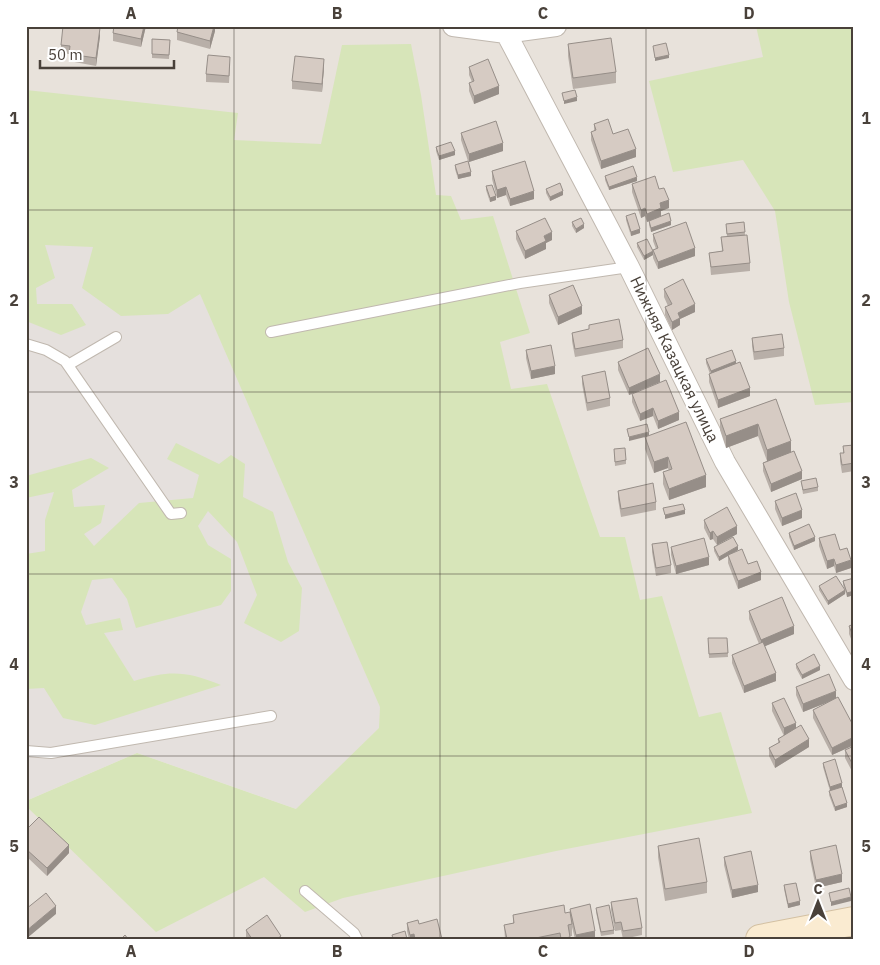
<svg xmlns="http://www.w3.org/2000/svg" width="880" height="965" font-family="'IBM Plex Sans',sans-serif">
	<style>
		.residential { fill: #e8e2db }
		.industrial { fill: #e5e0dd }
		.green { fill: #d7e5b9 }
		.lines { fill: none; stroke-linecap: round; stroke-linejoin: round }
		.lane-casing { stroke: #c0b8af; stroke-width: 12 }
		.street-casing { stroke: #c0b8af; stroke-width: 22 }
		.secondary-casing { stroke: #d3c0a2; stroke-width: 30 }
		.lane { stroke: #fff; stroke-width: 10 }
		.street { stroke: #fff; stroke-width: 20 }
		.secondary { stroke: #faebd1; stroke-width: 28 }
		.wall { fill: #b8afa8 }
		.shaded-wall { fill: #968e88 }
		.building { fill: #d6cbc3; stroke: #968e88 }
		.grid { fill: none; stroke: #49413a; stroke-width: 1; stroke-opacity: 0.55 }
		.labels { text-anchor: middle; dominant-baseline: central; stroke-width: 4.5; stroke-linejoin: round; paint-order: stroke }
		.street-label { font-size: 16px; fill: #49413a; stroke: #fff }
		.neatline { fill: none; stroke: #49413a; stroke-width: 2 }
		.grid-label { font-size: 16px; text-anchor: middle; font-weight: bold; fill: #49413a }
	</style>
	<rect width="100%" height="100%" fill="#f5f1ec"/>
	<!-- residential -->
	<path class="residential" d="M26 26H854V939H26V801L137 753 296 809 26 244Z"/>
	<!-- industrial -->
	<path class="industrial" d="M26 244 181 250 380 707 379 728 296 809 137 753 26 801Z"/>
	<!-- green -->
	<path class="green" d="M756 26H854V402L815 405 789 302 775 211 743 160 673 172 649 81 763 57Z
		M411 44 421 95 436 195 451 196 461 220 493 216 530 333 500 342 511 389 547 384 600 537H625L640 600 662 596 699 717 721 712 752 813 556 851 343 898 305 912 264 877 156 932 26 806V801L137 753 296 809 379 728 380 707 200 294 168 314 121 316 82 288 93 247 45 245 55 278 36 288 37 304H72L86 325 61 335 26 321V90L238 113 234 140 321 144 342 45Z
		M176 443 219 464 231 455 245 464 243 497 273 512 288 562 302 588 299 631 281 642 244 623 257 595 237 542 208 511 198 526 208 545 231 559V591L221 605 136 628 127 599 112 578 92 580 81 612 86 625 120 618 123 630 104 633 134 681C170 670 186 671 221 685L95 725 63 718 44 688 26 689V554L45 551V520L54 492 26 498V476L91 458 109 468 72 490 74 507 105 505 101 523 84 534 94 546 139 503 193 498 199 475 167 459Z"/>
	<g class="lines">
		<!-- lane casing -->
		<g class="lane-casing">
			<path id="lane" d="M271 332 520 283 629 267
				M26 344 46 350 65 361 171 514 181 513
				M68 365 116 337
				M26 751 51 753 271 716
				M305 891 354 933 357 939"/>
		</g>
		<!-- street casing -->
		<g class="street-casing">
			<path id="street" d="M453 26 506 33 556 26
				M506 33 629 267 725 462 854 680"/>
		</g>
		<!-- secondary casing -->
		<g class="secondary-casing">
			<path id="secondary" d="M760 939 854 921"/>
		</g>
		<!-- lane -->
		<use href="#lane" class="lane"/>
		<!-- street -->
		<use href="#street" class="street"/>
		<!-- secondary -->
		<use href="#secondary" class="secondary"/>
	</g>
	<!-- wall -->
	<path class="wall" d="M114 26H146L141 47 113 41V33Z
		M215 26V31L210 49 177 40V32Z
		M698 26H710L698 28Z
		M100 36 96 66 69 61V54L61 53V45Z
		M152 39 170 40 169 59 152 58Z
		M568 44 616 72V83L573 89 568 56Z
		M230 64 229 83 206 82V74Z
		M324 67 322 92 292 89V81Z
		M469 67 499 94 474 104 469 91V83L472 82 469 75Z
		M594 124 613 134 636 157 601 169 591 140V132L594 131Z
		M461 133 503 151 469 162 471 176 458 179 455 169V165L468 161 461 140Z
		M436 147 455 155 439 160 436 151Z
		M492 171 534 199 510 206 506 195 497 198 492 179Z
		M605 176 637 181 609 190 605 180Z
		M632 184 659 189 669 208 661 211V216L671 225 651 232 649 225V221L647 222 645 216 641 218 632 192Z
		M486 186 496 200 490 202 486 190Z
		M546 189 563 195 550 201 546 193Z
		M626 216 640 233 631 236 626 220Z
		M572 222 584 228 576 233 572 226Z
		M744 222 745 235 750 263V271L711 275 709 253 722 251 721 237H727L726 224Z
		M516 231 552 240 546 243V249L525 259 516 239Z
		M653 234 695 256 658 269 653 258V250L656 249 653 241Z
		M637 243 653 255 644 260 637 247Z
		M664 289 695 312 680 319V325L672 330 665 315V307L668 306 664 297Z
		M549 295 582 314 558 325 549 303Z
		M589 325 623 340V348L575 357 572 341V333L589 330Z
		M752 338 784 348V356L754 360 752 346Z
		M526 350 555 374 531 379 526 358Z
		M706 359 736 364 750 396 718 408 709 382V374H710L706 363Z
		M618 362 660 382 629 395 618 370Z
		M582 376 610 398V406L587 411 582 384Z
		M632 394 679 420 658 429 653 416 640 421 632 402Z
		M776 399 791 452 802 479 771 492 763 471V463L767 461 758 436 726 448 720 430V419Z
		M645 437 706 487 669 500 663 484V472L669 471 668 468 654 473 645 449Z
		M854 445V471L842 473 840 461V453H843V446Z
		M614 449 626 460V464L615 466Z
		M801 481 818 487V491L803 494Z
		M618 491 656 502V510L621 517 618 499Z
		M775 501 802 518 782 526 775 509Z
		M704 520 737 534 717 545 713 539 710 540 704 528Z
		M789 533 815 541 794 550 789 537Z
		M819 538 840 550 851 568 836 573 834 566 827 569 819 546Z
		M652 544 671 565V573L656 576 652 552Z
		M671 547 709 565 676 574 671 555Z
		M714 547 738 550 732 554 748 564 761 580 738 589 728 563V556L719 561 714 551Z
		M854 578V595L847 597 845 591V594L828 605 819 590V586L845 590 843 585V581Z
		M749 611 794 634 765 646 776 681 744 693 732 663V655L759 644 749 619Z
		M854 624V646L849 634V626Z
		M708 638H727L728 657 709 658Z
		M796 664 820 670 802 679 796 668Z
		M796 687 836 699 854 727V745L832 755 813 718V710L836 699 803 712 796 695Z
		M772 703 796 728 809 747 775 768 769 756V748L778 743V739L784 736 772 711Z
		M854 746V775L845 758V750Z
		M823 763 842 787 847 807 835 811 829 795 830 791 823 767Z
		M26 830 69 853 47 876 26 856Z
		M658 846 707 882V893L665 901 658 857Z
		M810 851 842 882 816 888 810 859Z
		M724 857 758 892 732 898 724 865Z
		M784 885 800 905 788 908 784 889Z
		M611 902 642 928V935L623 939 621 930 615 931 611 910Z
		M596 908 614 930V934L601 936 596 912Z
		M570 909 595 938 575 939 572 927V936H570V939H505L504 925 513 923V915L570 913Z
		M407 923 419 924 442 939H409L407 931Z
		M246 930 281 939H247L246 937Z"/>
	<!-- shaded-wall -->
	<path class="shaded-wall" d="M144 26H146L141 47V39Z
		M214 26H215V31L210 49V41Z
		M100 28V36L96 66V58Z
		M669 55V58L655 61V58Z
		M324 59V67L322 92V84Z
		M499 86V94L474 104V96Z
		M577 97V101L564 104V101Z
		M503 143V151L469 162V154Z
		M636 149V157L601 169V161Z
		M455 151V155L439 160V156Z
		M471 172V176L458 179V175Z
		M637 177V181L609 190V187Z
		M506 187V195L497 198V190Z
		M534 191V199L510 206V199Z
		M563 191V195L550 201V197Z
		M496 196V200L490 202V198Z
		M669 200V208L661 211V216L647 222V214L660 203Z
		M645 208V216L641 218V210Z
		M671 221V225L651 232V228Z
		M584 224V228L576 233V229Z
		M640 229V233L631 236V232Z
		M552 232V240L546 243V249L525 259V251L544 236Z
		M695 248V256L658 269V262Z
		M653 251V255L644 260V256Z
		M695 304V312L680 319V325L672 330V322L678 313Z
		M582 306V314L558 325V317Z
		M736 361V365L711 375V371Z
		M555 366V374L531 379V371Z
		M660 374V382L629 395V388Z
		M750 388V396L718 408V400Z
		M653 408V416L640 421V414Z
		M679 412V420L658 429V421Z
		M758 424V436L726 448V436Z
		M649 432V436L629 441V437Z
		M791 441V453L767 462V450Z
		M668 457V468L654 473V462Z
		M802 471V479L771 492V484Z
		M706 475V487L669 500V489Z
		M685 510V514L665 519V515Z
		M802 510V518L782 526V518Z
		M737 526V534L717 545V537Z
		M713 531V539L710 540V533Z
		M815 537V541L794 550V546Z
		M738 546V550L719 561V557Z
		M709 557V565L676 574V566Z
		M834 559V566L827 569V561Z
		M851 560V568L836 573V565Z
		M761 572V580L738 589V581Z
		M845 590V594L828 605V601Z
		M854 591V595L847 597V593Z
		M794 626V634L761 648V640Z
		M820 666V670L802 679V675Z
		M776 673V681L744 693V686Z
		M836 691V699L803 712V704Z
		M796 723V730L784 736V728Z
		M854 737V745L832 755V748Z
		M809 739V747L775 768V760Z
		M842 783V787L830 791V787Z
		M847 803V807L835 811V807Z
		M69 845V853L47 876V868Z
		M842 874V882L816 888V880Z
		M758 885V892L732 898V890Z
		M851 897V901L831 906V902Z
		M800 901V905L788 908V904Z
		M56 906V914L26 939V931Z
		M595 931V938L576 939V935Z
		M414 934V939H410V935Z"/>
	<!-- building -->
	<path class="building" d="M63 26H90L100 28 96 58 69 54 70 46 61 45Z
		M114 26H144L141 39 113 33Z
		M178 26H214L210 41 177 32Z
		M611 38 616 72 573 78 568 44Z
		M152 39 170 40 169 55 152 54Z
		M666 43 669 55 655 58 653 46Z
		M208 55 230 57 229 76 206 74Z
		M295 56 324 59 322 84 292 81Z
		M488 59 499 86 474 96 469 83 474 81 469 67Z
		M575 90 577 97 564 101 562 93Z
		M608 119 613 134 628 129 636 149 601 161 591 132 596 130 594 124Z
		M496 121 503 143 469 154 461 133Z
		M451 142 455 151 439 156 436 147Z
		M468 161 471 172 458 175 455 165Z
		M525 161 534 191 510 199 506 187 497 190 492 171Z
		M633 166 637 177 609 187 605 176Z
		M655 176 659 189 664 188 669 200 660 203 661 208 647 214 645 208 641 210 632 184Z
		M560 183 563 191 550 197 546 189Z
		M492 185 496 196 490 198 486 186Z
		M635 213 640 229 631 232 626 216Z
		M669 213 671 221 651 228 649 221Z
		M545 218 552 232 544 236 546 241 525 251 516 231Z
		M581 218 584 224 576 229 572 222Z
		M686 222 695 248 658 262 653 250 658 248 653 234Z
		M744 222 745 232 727 234 726 224Z
		M747 235 750 263 711 267 709 253 723 251 721 237Z
		M647 239 653 251 644 256 637 243Z
		M683 279 695 304 678 313 680 318 672 322 665 307 672 304 664 289Z
		M573 285 582 306 558 317 549 295Z
		M619 319 623 340 575 349 572 333 589 329V325Z
		M782 334 784 348 754 352 752 338Z
		M551 345 555 366 531 371 526 350Z
		M648 348 660 374 629 388 618 362Z
		M732 350 736 361 711 371 706 359Z
		M740 362 750 388 718 400 709 374Z
		M605 371 610 398 587 403 582 376Z
		M666 380 679 412 658 421 653 408 640 414 632 394Z
		M776 399 791 441 767 450 758 424 726 436 720 419Z
		M686 422 706 475 669 489 663 472 672 469 668 457 654 462 645 437Z
		M647 424 649 432 629 437 627 429Z
		M854 445V463L842 465 840 453H844L843 446Z
		M625 448 626 460 615 462 614 449Z
		M794 451 802 471 771 484 763 463Z
		M816 478 818 487 803 490 801 481Z
		M653 483 656 502 621 509 618 491Z
		M796 493 802 510 782 518 775 501Z
		M683 504 685 510 665 515 663 508Z
		M727 507 737 526 717 537 713 531 710 533 704 520Z
		M809 524 815 537 794 546 789 533Z
		M835 534 840 550 847 548 851 560 836 565 834 559 827 561 819 538Z
		M733 537 738 546 719 557 714 547Z
		M704 538 709 557 676 566 671 547Z
		M667 542 671 565 656 568 652 544Z
		M742 549 748 564 757 561 761 572 738 581 728 555Z
		M836 576 845 590 828 601 819 586Z
		M854 578V591L847 593 843 581Z
		M782 597 794 626 761 640 749 611Z
		M854 624V638L849 626Z
		M708 638H727L728 653 709 654Z
		M763 642 776 673 744 686 732 655Z
		M814 654 820 666 802 675 796 664Z
		M829 674 836 691 803 704 796 687Z
		M838 697 854 727V737L832 748 813 710Z
		M784 698 796 723 784 728 772 703Z
		M801 725 809 739 775 760 769 748 780 742 778 739Z
		M854 746V767L845 750Z
		M835 759 842 783 830 787 823 763Z
		M842 787 847 803 835 807 829 791Z
		M39 817 69 845 47 868 26 849V830Z
		M699 838 707 882 665 889 658 846Z
		M836 845 842 874 816 880 810 851Z
		M751 851 758 885 732 890 724 857Z
		M796 883 800 901 788 904 784 885Z
		M849 888 851 897 831 902 829 893Z
		M46 893 56 906 26 931V909Z
		M637 898 642 928 623 931 621 922 615 923 611 902Z
		M590 904 595 931 576 935 570 909Z
		M564 905 565 913 570 912 572 924 568 925 570 937 561 939 560 933 531 939H507L504 925 514 923 513 915Z
		M609 905 614 930 601 932 596 908Z
		M267 915 281 936 277 939H252L246 930Z
		M437 919 442 939H415L414 934 410 935 407 923 418 920 419 924Z
		M405 931 407 939H393L392 935Z
		M125 935 128 939H121Z"/>
	<!-- grid -->
	<path class="grid" d="M234 26V939M440 26V939M646 26V939M26 210H854M26 392H854M26 574H854M26 756H854"/>
	<g class="labels">
		<!-- street labels -->
		<g class="street-label">
			<text transform="translate(675 359) rotate(64)">Нижняя Казацкая улица</text>
		</g>
	</g>
	<!-- border -->
	<rect width="880" height="965" fill="none" stroke="#ffffff" stroke-width="55"/>
	<!-- north arrow -->
	<g transform="translate(818 902)" stroke="#ffffff" stroke-width="4" paint-order="stroke">
	<path d="M0-4L9 19L0 12L-9 19Z" fill="#49413a"/>
	<text y="-8" font-size="14" font-weight="bold" text-anchor="middle" fill="#49413a">С</text>
	</g>
	<!-- scale -->
	<path d="M40 60v8h134v-8" fill="none" stroke="#49413a" stroke-width="2.5"/>
	<text x="48" y="60" font-size="15" fill="#49413a" stroke="#ffffff" stroke-width="4" paint-order="stroke">50 m</text>
	<rect x="28" y="28" width="824" height="910" class="neatline"/>
	<g class="grid-label">
		<text x="131" y="19">A</text>
		<text x="337" y="19">B</text>
		<text x="543" y="19">C</text>
		<text x="749" y="19">D</text>
		<text x="14" y="124">1</text>
		<text x="866" y="124">1</text>
		<text x="14" y="306">2</text>
		<text x="866" y="306">2</text>
		<text x="14" y="488">3</text>
		<text x="866" y="488">3</text>
		<text x="14" y="670">4</text>
		<text x="866" y="670">4</text>
		<text x="14" y="852">5</text>
		<text x="866" y="852">5</text>
		<text x="131" y="957">A</text>
		<text x="337" y="957">B</text>
		<text x="543" y="957">C</text>
		<text x="749" y="957">D</text>
	</g>
</svg>
